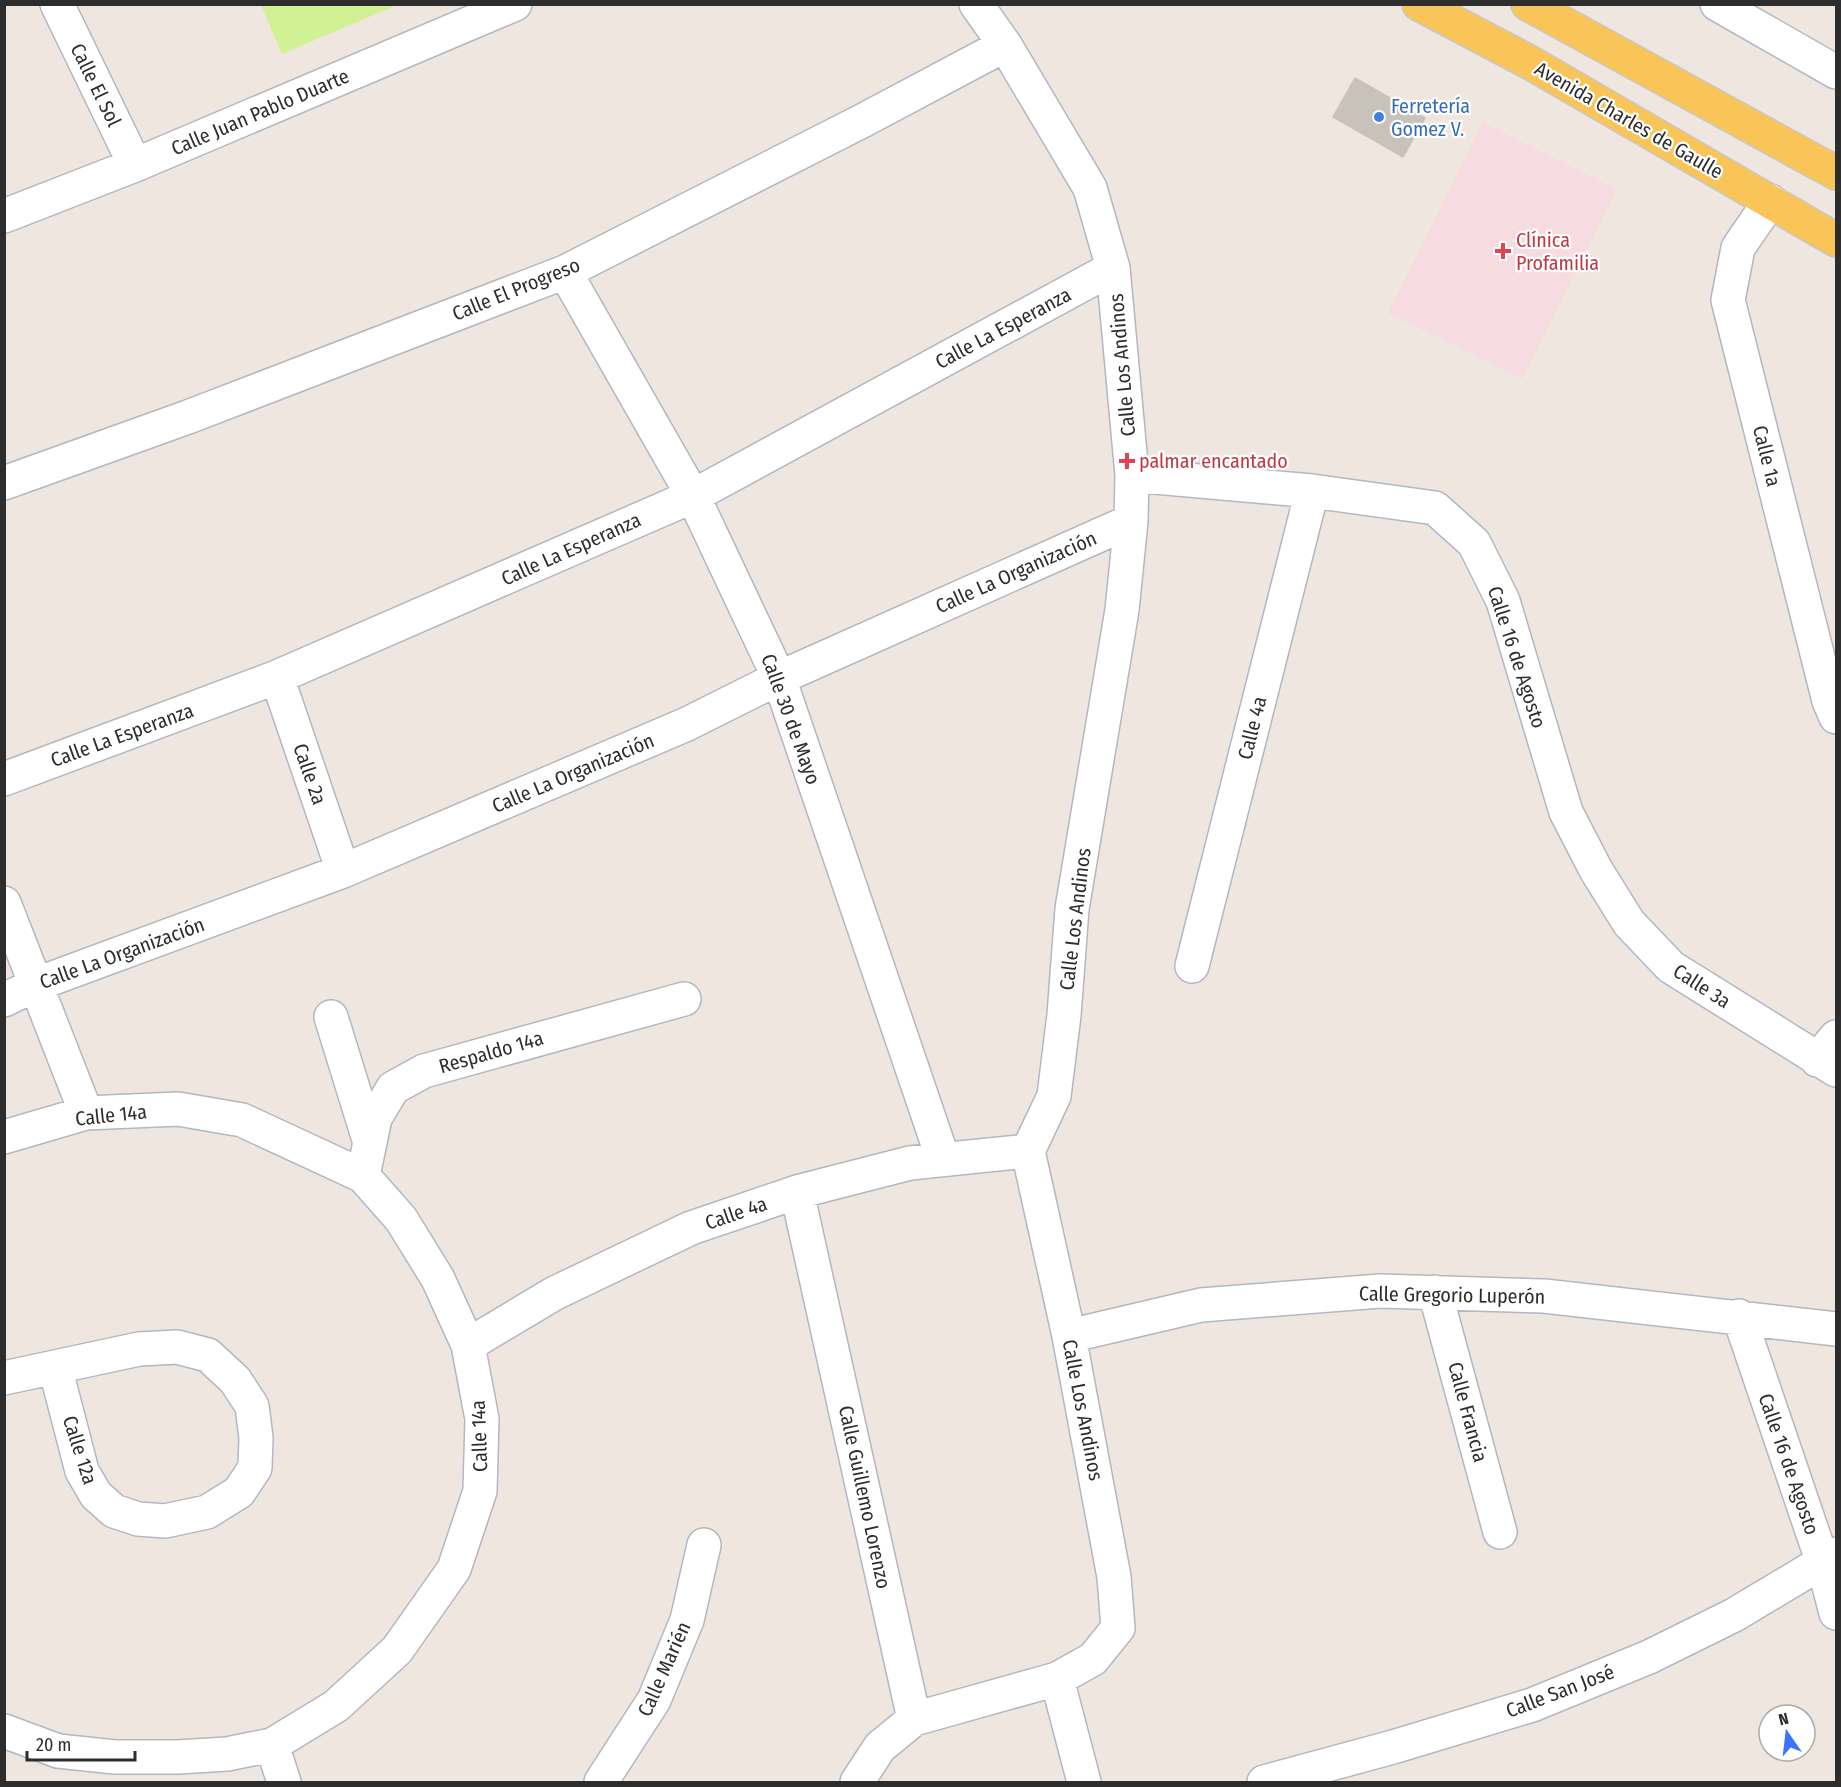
<svg xmlns="http://www.w3.org/2000/svg" width="1841" height="1787" font-family="'Fira Sans Condensed',sans-serif">
	<style>
		.medical { fill: #f6dce0 }
		.pitch { fill: #d2f094 }
		.building { fill: #c8c2ba; stroke: #cbc2b8; stroke-width: 1.5 }
		.lines { fill: none; stroke-linecap: round; stroke-linejoin: round }
		.minor-casing { stroke: #b3b7c1; stroke-width: 36 }
		.major-casing { stroke: #c8c8c8; stroke-width: 36 }
		.minor { stroke: #fff; stroke-width: 33 }
		.major { stroke: #f9c559; stroke-width: 33 }
		.shop-dot { fill: #3f7fe0; stroke: #fff; stroke-width: 2 }
		.health-dot { fill: #e0444e; stroke: #fff; stroke-width: 2 }
		.labels { text-anchor: middle; dominant-baseline: central; stroke-width: 4.5; stroke-linejoin: round; paint-order: stroke }
		.street-label { font-size: 20px; fill: #2d2d2d; stroke: #fff }
		.shop-label { font-size: 20px; fill: #366cbe; stroke: #fff; text-anchor: start }
		.health-label { font-size: 20px; fill: #be3a42; stroke: #fff; text-anchor: start }
	</style>
	<rect width="100%" height="100%" fill="#efe6df"/>
	<!-- medical -->
	<path class="medical" d="M1483 122 1617 189 1522 379 1388 313Z"/>
	<!-- pitch -->
	<path class="pitch" d="M261 5H397L282 54Z"/>
	<!-- building -->
	<path class="building" d="M1355 78 1425 118 1403 157 1333 117Z"/>
	<g class="lines">
		<!-- minor casing -->
		<g class="minor-casing">
			<path id="minor" d="M57 4 135 165
				M1717 4 1836 72
				M1770 201 1738 248 1728 300 1829 701 1836 717
				M4 216 135 165 515 4
				M565 272 693 496 779 678 943 1159
				M1132 475 1312 491 1435 508 1474 543 1503 601 1566 812 1596 870 1629 923 1671 967 1836 1070
				M4 483 188 417 565 272 862 121 1005 45
				M277 677 343 871
				M4 779 277 677 693 496 1113 268
				M4 903 86 1113
				M1192 966 1312 491
				M4 1000 37 984 343 871 687 724 779 678 1131 521
				M331 1017 370 1143
				M1817 1060 1836 1037
				M4 1137 86 1113 178 1109 242 1120 363 1176 401 1219 438 1279 468 1345 482 1419 480 1491 454 1569 397 1650 336 1706 272 1745 227 1754 178 1757H115L58 1751 4 1731
				M363 1176 375 1118 393 1088 424 1071 684 999
				M797 1192 914 1719 880 1747 857 1782
				M1435 1292 1500 1532
				M1739 1316 1823 1563 1836 1613
				M1069 1336 1201 1305 1380 1291 1544 1296 1836 1329
				M468 1345 555 1293 691 1228 797 1192 910 1163 1028 1151
				M4 1378 139 1349 177 1347 208 1355 235 1380 252 1406 256 1438 255 1468 239 1492 207 1512 165 1521 138 1519 114 1511 96 1495 82 1471 55 1367
				M1057 1679 1084 1782
				M914 1719 1057 1679 1093 1659 1118 1628 1114 1577 1069 1336 1028 1151 1054 1096 1064 1015 1072 909 1122 610 1131 521 1132 475 1113 268 1090 188 1005 45 976 4
				M272 1745 284 1782
				M601 1782 654 1700 687 1620 704 1545
				M1264 1782 1393 1747 1532 1705 1649 1657 1734 1615 1836 1554"/>
		</g>
		<!-- major casing -->
		<g class="major-casing">
			<path id="major" d="M1419 4 1531 63 1836 240
				M1528 4 1836 173"/>
		</g>
		<!-- minor -->
		<use href="#minor" class="minor"/>
		<!-- major -->
		<use href="#major" class="major"/>
	</g>
	<!-- markers -->
	<circle class="shop-dot" cx="1379" cy="117" r="6"/>
	<g class="health-dot">
		<path d="M1500 242h6v6h6v6h-6v6h-6v-6h-6v-6h6z"/>
		<path d="M1124 452h6v6h6v6h-6v6h-6v-6h-6v-6h6z"/>
	</g>
	<g class="labels">
		<!-- street labels -->
		<g class="street-label">
			<text transform="translate(96 85) rotate(64)">Calle El Sol</text>
			<text transform="translate(260 112) rotate(-23)">Calle Juan Pablo Duarte</text>
			<text transform="translate(1629 120) rotate(30)">Avenida Charles de Gaulle</text>
			<text transform="translate(516 289) rotate(-22)">Calle El Progreso</text>
			<text transform="translate(1003 328) rotate(-28)">Calle La Esperanza</text>
			<text transform="translate(1122 365) rotate(-95)">Calle Los Andinos</text>
			<text transform="translate(1767 456) rotate(76)">Calle 1a</text>
			<text transform="translate(571 549) rotate(-24)">Calle La Esperanza</text>
			<text transform="translate(1016 572) rotate(-24)">Calle La Organización</text>
			<text transform="translate(1517 657) rotate(72)">Calle 16 de Agosto</text>
			<text transform="translate(791 719) rotate(70)">Calle 30 de Mayo</text>
			<text transform="translate(1252 728) rotate(-76)">Calle 4a</text>
			<text transform="translate(122 735) rotate(-20)">Calle La Esperanza</text>
			<text transform="translate(573 773) rotate(-23)">Calle La Organización</text>
			<text transform="translate(310 774) rotate(71)">Calle 2a</text>
			<text transform="translate(1075 919) rotate(-83)">Calle Los Andinos</text>
			<text transform="translate(122 953) rotate(-20)">Calle La Organización</text>
			<text transform="translate(1702 986) rotate(33)">Calle 3a</text>
			<text transform="translate(491 1052) rotate(-16)">Respaldo 14a</text>
			<text transform="translate(111 1115) rotate(-6)">Calle 14a</text>
			<text transform="translate(736 1213) rotate(-19)">Calle 4a</text>
			<text transform="translate(1452 1295) rotate(1)">Calle Gregorio Luperón</text>
			<text transform="translate(1083 1410) rotate(79)">Calle Los Andinos</text>
			<text transform="translate(1468 1412) rotate(75)">Calle Francia</text>
			<text transform="translate(479 1436) rotate(-92)">Calle 14a</text>
			<text transform="translate(80 1450) rotate(72)">Calle 12a</text>
			<text transform="translate(1789 1464) rotate(71)">Calle 16 de Agosto</text>
			<text transform="translate(865 1497) rotate(78)">Calle Guillemo Lorenzo</text>
			<text transform="translate(664 1669) rotate(-66)">Calle Marién</text>
			<text transform="translate(1560 1691) rotate(-21)">Calle San José</text>
		</g>
		<!-- shop labels -->
		<g class="shop-label">
			<text x="1391" y="106">Ferretería<tspan x="1391" dy="23">Gomez V.</tspan></text>
		</g>
		<!-- health labels -->
		<g class="health-label">
			<text x="1516" y="240">Clínica<tspan x="1516" dy="23">Profamilia</tspan></text>
			<text x="1139" y="461">palmar encantado</text>
		</g>
	</g>
	<!-- border -->
	<rect width="1841" height="1787" fill="none" stroke="#2d2d2d" stroke-width="12"/>
	<!-- north arrow -->
	<g transform="translate(1787 1733) rotate(346)"><circle r="28" fill="#ffffff" stroke="#ababab" stroke-width="1.5"/>
	<path d="M0-4.5L10 22L0 15L-10 22Z" fill="#3c73ff"/>
	<text y="-9" font-size="16" font-weight="bold" text-anchor="middle" fill="#2d2d2d">N</text>
	</g>
	<!-- scale -->
	<path d="M27 1751v9h108v-9" fill="none" stroke="#2d2d2d" stroke-width="3"/>
	<text x="36" y="1751" font-size="18" fill="#2d2d2d" stroke="#ffffff" stroke-width="4.5" paint-order="stroke">20 m</text>
</svg>
